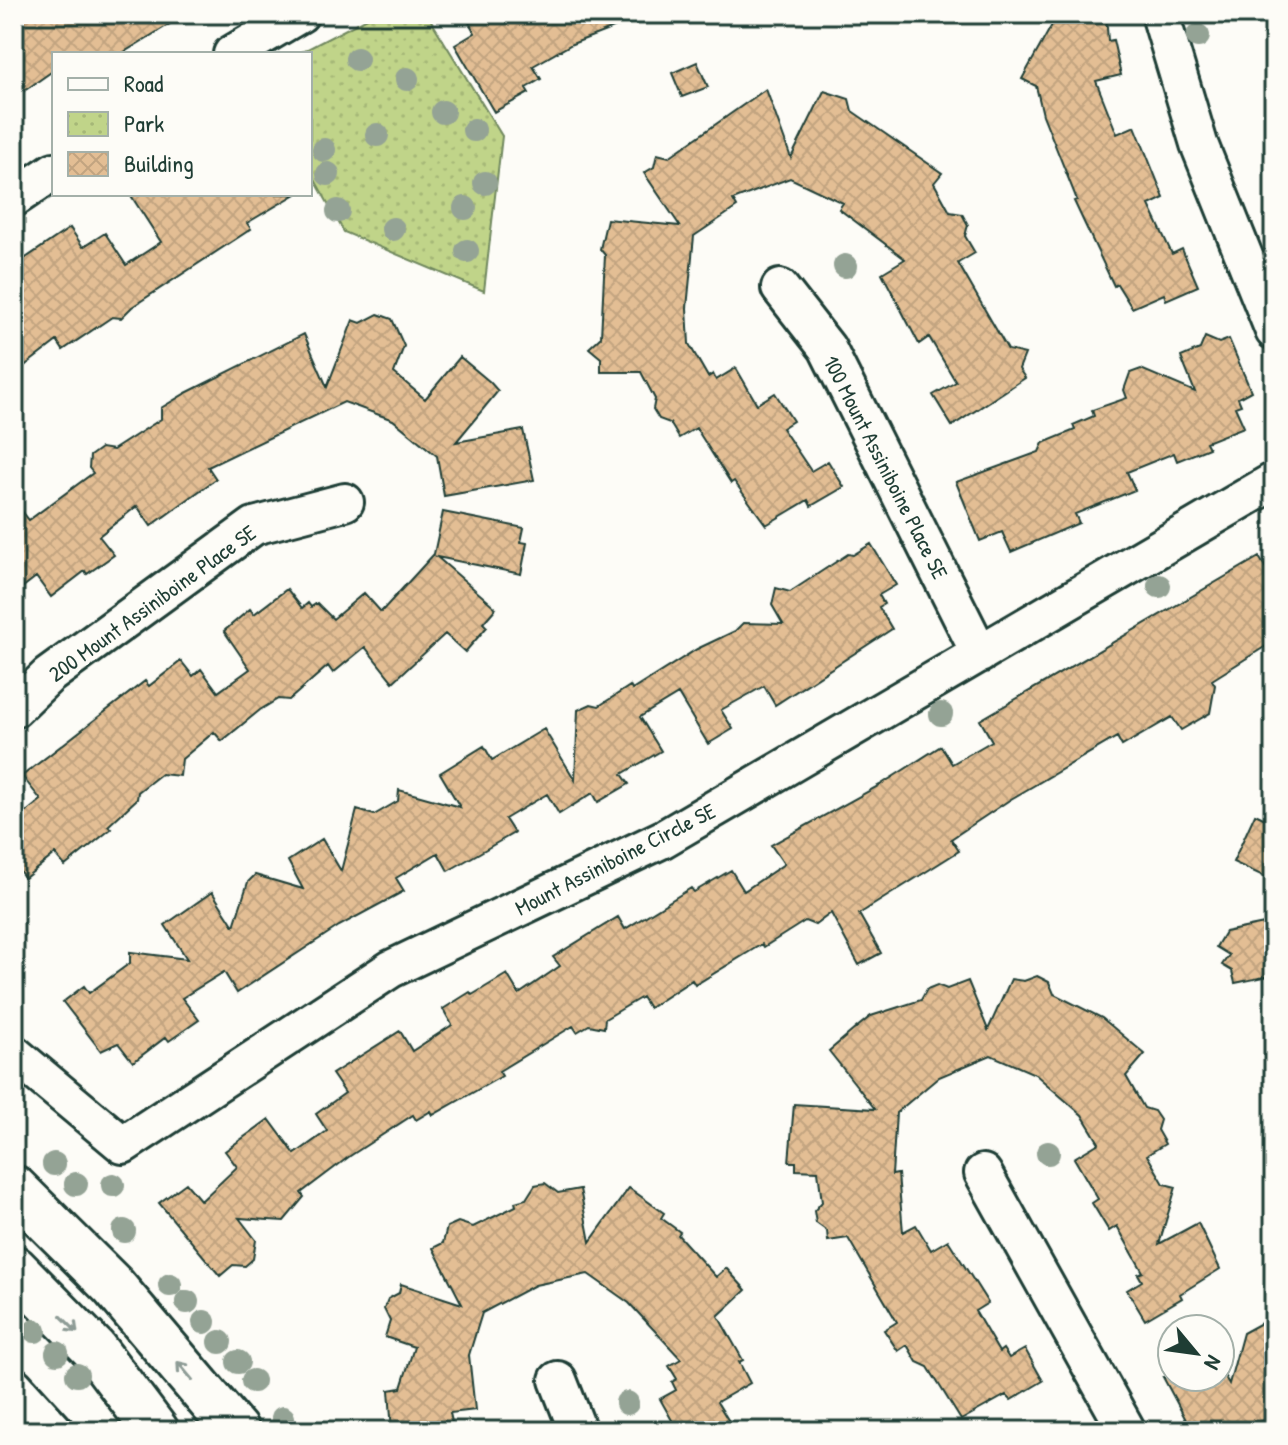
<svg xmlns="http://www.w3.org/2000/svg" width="1288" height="1445" font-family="'Patrick Hand',sans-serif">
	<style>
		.park { fill: url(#park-dots); stroke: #70885e; stroke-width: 2 }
		.building { fill: url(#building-cross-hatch); stroke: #1f3d34; stroke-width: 2 }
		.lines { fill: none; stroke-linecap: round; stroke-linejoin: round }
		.minor-casing { stroke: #1f3d34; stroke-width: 42 }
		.secondary-casing { stroke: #1f3d34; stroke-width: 50 }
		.minor { stroke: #fdfcf7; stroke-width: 36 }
		.secondary { stroke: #fdfcf7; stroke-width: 44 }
		.tree { fill: #94a395 }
		.oneway { stroke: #8e9c96 }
		.labels { text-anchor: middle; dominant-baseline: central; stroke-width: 8; stroke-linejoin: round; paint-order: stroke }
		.street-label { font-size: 22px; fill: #1f3d34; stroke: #fdfcf7 }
	</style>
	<defs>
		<pattern id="park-dots" width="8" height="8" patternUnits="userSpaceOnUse" patternTransform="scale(2)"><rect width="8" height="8" fill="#c0d489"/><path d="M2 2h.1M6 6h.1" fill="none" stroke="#a5b777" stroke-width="1.8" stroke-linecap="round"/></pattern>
		<pattern id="building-cross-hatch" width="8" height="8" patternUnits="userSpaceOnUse" patternTransform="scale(2)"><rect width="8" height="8" fill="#e3be94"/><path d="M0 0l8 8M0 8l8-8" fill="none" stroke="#c2a480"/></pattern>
	</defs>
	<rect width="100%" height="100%" fill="#fdfcf7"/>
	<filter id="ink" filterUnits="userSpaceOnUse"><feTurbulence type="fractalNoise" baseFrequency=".0125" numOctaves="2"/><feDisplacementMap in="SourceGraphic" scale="16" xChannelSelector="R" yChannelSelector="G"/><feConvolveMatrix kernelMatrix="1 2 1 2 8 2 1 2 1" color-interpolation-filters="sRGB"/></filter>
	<g filter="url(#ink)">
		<!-- park -->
		<path class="park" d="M375 14H427L502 136 484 291 344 232 310 171V54H298Z"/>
		<!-- building -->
		<path class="building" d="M14 14H186L121 54H54V70L14 98Z
			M464 14H644L645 16 572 44 533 66 541 79 526 88 529 93 494 112 455 45 475 33Z
			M1058 14H1106L1108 41 1113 40 1121 75 1096 81 1117 134 1135 126 1164 198 1149 205 1172 254 1182 249 1198 286 1166 300 1164 294 1132 308 1117 284 1114 286 1074 201 1077 200 1043 115 1036 86 1022 79Z
			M697 62 708 87 682 97 672 73Z
			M766 89 791 158 824 91 849 99 852 111 942 173 934 183 950 212 962 214 968 225 965 236 975 253 958 263 1008 350 1025 354 1019 369 1025 378 952 426 933 395 956 382 929 337 919 344 882 273 905 259 839 209 843 203 790 178 733 200 737 207 694 236 687 308 689 344 708 377 713 374 716 380 736 368 757 404 775 393 793 421 782 428 811 471 828 461 844 487 811 506 808 500 766 525 734 481 731 483 696 428 679 438 670 423 659 419 653 409 655 399 641 372H601V358L589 348 601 337 605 255 600 249 607 219 680 226 644 173 654 167 657 154 669 157Z
			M130 194H296L247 223 251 229 132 307 121 318 112 317 63 350 57 341 14 374V266L70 228 83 247 105 233 126 265 161 242Z
			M378 314 392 319 404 346 394 373 425 399 460 357 490 382 498 391 456 442 523 430 534 480 444 496 437 456 393 420 344 402 208 467 216 479 151 526 137 506 99 536 114 555 87 574 85 571 51 597 36 577 14 594V501L29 520 93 473 89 468 90 456 101 448 113 450 161 419V408L186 393 304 334 327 387 353 320 361 323Z
			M1205 337 1219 343 1229 339 1251 391 1238 398 1241 405 1235 407 1244 427 1206 442 1209 448 1177 461 1174 453 1127 472 1135 490 1075 514 1079 523 1011 552 1002 532 980 541 956 482 1039 452 1043 443 1075 430 1073 425 1094 416 1092 410 1127 398 1124 390 1130 373 1141 369 1195 392 1181 357 1200 349Z
			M443 512 524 528 521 542 527 543 521 574 437 557 496 608 483 623 487 627 465 652 445 634 393 682 365 647 333 673 328 666 289 700 278 699 260 710 222 741 214 732 182 759 180 776 161 774 138 792 137 799 108 826 111 829 65 866 55 854 25 878 14 864V822L41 800 22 776 145 681 149 686 181 661 193 676 201 669 218 692 250 669 224 631 250 609 254 614 287 589 302 608 308 603 311 607 317 603 333 619 364 593 381 612 434 554Z
			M871 544 896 585 879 595 884 604 879 607 892 629 775 705 764 686 721 710 733 729 708 744 678 694 640 717 661 751 622 774 629 784 598 802 593 793 559 814 547 794 505 819 514 833 448 871 438 853 396 878 404 891 339 926 237 993 224 972 182 998 199 1020 169 1041 166 1037 133 1062 118 1043 101 1051 63 1002 84 986 89 993 130 963V952L187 959 165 925 212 892 234 926 248 882 255 875 303 889 288 861 322 839 341 871 357 810 374 815 398 801 399 790 460 807 440 773 484 746 492 760 544 729 575 780 578 710 591 704 599 706 630 686 632 690 697 649 735 631 743 623 783 624 772 605 776 588 790 592 848 554 853 555Z
			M1259 557 1274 581V641L1212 680 1215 685 1210 713 1181 730 1172 717 1122 746 1117 737 1011 799 951 839 959 851 859 914 881 953 859 965 831 913 815 925 805 921 764 947 762 944 695 985 692 980 649 1008 642 997 605 1019 604 1028 589 1025 577 1032 573 1026 499 1071 502 1076 433 1115 431 1111 416 1120 413 1115 350 1156 301 1193 304 1197 284 1221 239 1218 256 1240 253 1259 245 1266 233 1265 220 1276 159 1203 186 1183 201 1201 237 1167 225 1151 269 1119 295 1154 327 1131 316 1114 345 1093 332 1074 400 1031 412 1051 452 1025 443 1009 470 992 472 995 507 974 519 994 560 966 553 957 618 917 625 929 691 888 694 892 731 870 744 891 784 864 771 845 880 785 941 746 952 764 992 741 980 720Z
			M1255 814 1274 823V881L1233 862Z
			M1274 922V975L1235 983 1232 971 1222 965 1229 955 1216 947 1225 932Z
			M1037 976 1049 982 1054 994 1102 1018 1145 1054 1126 1076 1144 1108 1154 1111 1160 1120 1157 1130 1165 1144 1147 1155 1164 1184 1176 1187 1159 1244 1198 1223 1220 1269 1180 1294 1182 1298 1145 1320 1127 1290 1142 1281 1138 1274 1143 1272 1117 1226 1109 1231 1092 1203 1098 1199 1074 1158 1099 1143 1082 1115 1035 1074 991 1055 939 1077 896 1113 892 1175 898 1174 903 1232 916 1225 931 1250 948 1240 988 1303 975 1311 999 1352 1003 1349 1009 1358 1025 1349 1043 1381 1011 1400 1006 1395 961 1420 928 1367 917 1362 907 1345 898 1351 884 1330 897 1322 848 1238 828 1241 827 1231 816 1223 814 1211 822 1202 818 1171 796 1170V1162H789L794 1104 875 1109 829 1051 856 1028 871 1016 921 1000 927 989 937 985 947 989 968 981 988 1030 1011 979 1024 981Z
			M545 1183 558 1193 580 1189 590 1242 629 1188 664 1213 661 1218 680 1232 678 1235 716 1277 726 1268 746 1290 718 1316 743 1360 739 1362 750 1383 717 1402 735 1431H678L660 1399 676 1390 672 1382 677 1379 669 1366 681 1359 629 1303 588 1274 535 1285 482 1313 469 1355 475 1410 450 1413 454 1431H392L389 1390 401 1388 414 1347 385 1337 390 1321 384 1309 388 1299 399 1293 401 1284 462 1304 433 1248 443 1243 447 1227 458 1222 473 1227 516 1206 515 1202 526 1199 535 1185Z
			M1274 1316V1415L1244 1431H1192L1163 1377H1225L1229 1384 1243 1333Z"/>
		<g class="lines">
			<!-- minor casing -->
			<g class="minor-casing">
				<path id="minor" d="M1160 14 1199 144 1274 331
					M232 54 300 14
					M14 198 54 171
					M780 288 827 348 980 654
					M14 709 48 676 254 526 345 502
					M14 1054 123 1145 391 969 663 839 1274 481
					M983 1173 1127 1431
					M558 1380 578 1431
					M14 1386 55 1431"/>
			</g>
			<!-- secondary casing -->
			<g class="secondary-casing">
				<path id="secondary" d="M14 1188 113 1286 236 1431
					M14 1268 94 1349 156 1431"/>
			</g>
			<!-- minor -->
			<use href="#minor" class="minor"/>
			<!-- secondary -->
			<use href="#secondary" class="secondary"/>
		</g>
		<!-- trees -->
		<g class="tree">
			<circle cx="1198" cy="36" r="12"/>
			<circle cx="357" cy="59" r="12"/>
			<circle cx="407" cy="79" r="12"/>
			<circle cx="443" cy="112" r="12"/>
			<circle cx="474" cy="130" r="12"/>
			<circle cx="377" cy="135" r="12"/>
			<circle cx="324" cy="150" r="12"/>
			<circle cx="328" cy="174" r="12"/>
			<circle cx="485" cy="183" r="12"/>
			<circle cx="465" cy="208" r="12"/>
			<circle cx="338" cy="211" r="12"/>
			<circle cx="393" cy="229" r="12"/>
			<circle cx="467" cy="251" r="12"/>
			<circle cx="845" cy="266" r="12"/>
			<circle cx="1159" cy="586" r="12"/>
			<circle cx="941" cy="714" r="12"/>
			<circle cx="1048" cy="1153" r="12"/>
			<circle cx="54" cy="1164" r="12"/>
			<circle cx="76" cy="1184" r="12"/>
			<circle cx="113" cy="1185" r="12"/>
			<circle cx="124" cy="1231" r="12"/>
			<circle cx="170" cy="1285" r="12"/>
			<circle cx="187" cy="1302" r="12"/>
			<circle cx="204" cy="1322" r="12"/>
			<circle cx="35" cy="1331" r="12"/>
			<circle cx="220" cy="1342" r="12"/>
			<circle cx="57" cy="1353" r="12"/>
			<circle cx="238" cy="1362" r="12"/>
			<circle cx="77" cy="1375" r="12"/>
			<circle cx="253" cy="1381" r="12"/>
			<circle cx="627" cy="1403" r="12"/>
			<circle cx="283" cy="1418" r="12"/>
		</g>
		<!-- one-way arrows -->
		<defs><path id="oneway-shaft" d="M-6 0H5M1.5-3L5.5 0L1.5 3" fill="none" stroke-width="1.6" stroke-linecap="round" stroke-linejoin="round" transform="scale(2)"/></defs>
		<g class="oneway">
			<use href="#oneway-shaft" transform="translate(69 1324) rotate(45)"/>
			<use href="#oneway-shaft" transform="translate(185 1371) rotate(-130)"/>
		</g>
	</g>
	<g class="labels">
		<!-- street labels -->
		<g class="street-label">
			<text transform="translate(886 467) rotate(63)">100 Mount Assiniboine Place SE</text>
			<text transform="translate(152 603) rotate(-36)">200 Mount Assiniboine Place SE</text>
			<text transform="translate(615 859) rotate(-27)">Mount Assiniboine Circle SE</text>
		</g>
	</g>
	<!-- margin -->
	<rect width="1288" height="1445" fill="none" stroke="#fdfcf7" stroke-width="48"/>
	<rect x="24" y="24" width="1240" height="1397" fill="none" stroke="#1f3d34" stroke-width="3" filter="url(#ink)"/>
	<!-- legend -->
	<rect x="52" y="52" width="260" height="144" fill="#fdfcf7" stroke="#a4b0a9" stroke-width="2"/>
	<rect x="68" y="78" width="40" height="12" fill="#fdfcf7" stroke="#a4b0a9" stroke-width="2"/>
	<text x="124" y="92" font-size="24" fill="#1f3d34">Road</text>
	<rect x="68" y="112" width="40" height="24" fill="url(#park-dots)" stroke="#a4b0a9" stroke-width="2"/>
	<text x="124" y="132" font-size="24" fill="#1f3d34">Park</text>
	<rect x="68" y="152" width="40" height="24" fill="url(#building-cross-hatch)" stroke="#a4b0a9" stroke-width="2"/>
	<text x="124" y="172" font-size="24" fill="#1f3d34">Building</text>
	<!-- north arrow -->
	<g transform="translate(1196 1353) rotate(119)"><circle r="38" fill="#fdfcf7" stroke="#a4b0a9" stroke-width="2"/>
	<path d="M0-6L14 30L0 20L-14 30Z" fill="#1f3d34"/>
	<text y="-12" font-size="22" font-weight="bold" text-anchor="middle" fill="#1f3d34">N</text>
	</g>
</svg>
